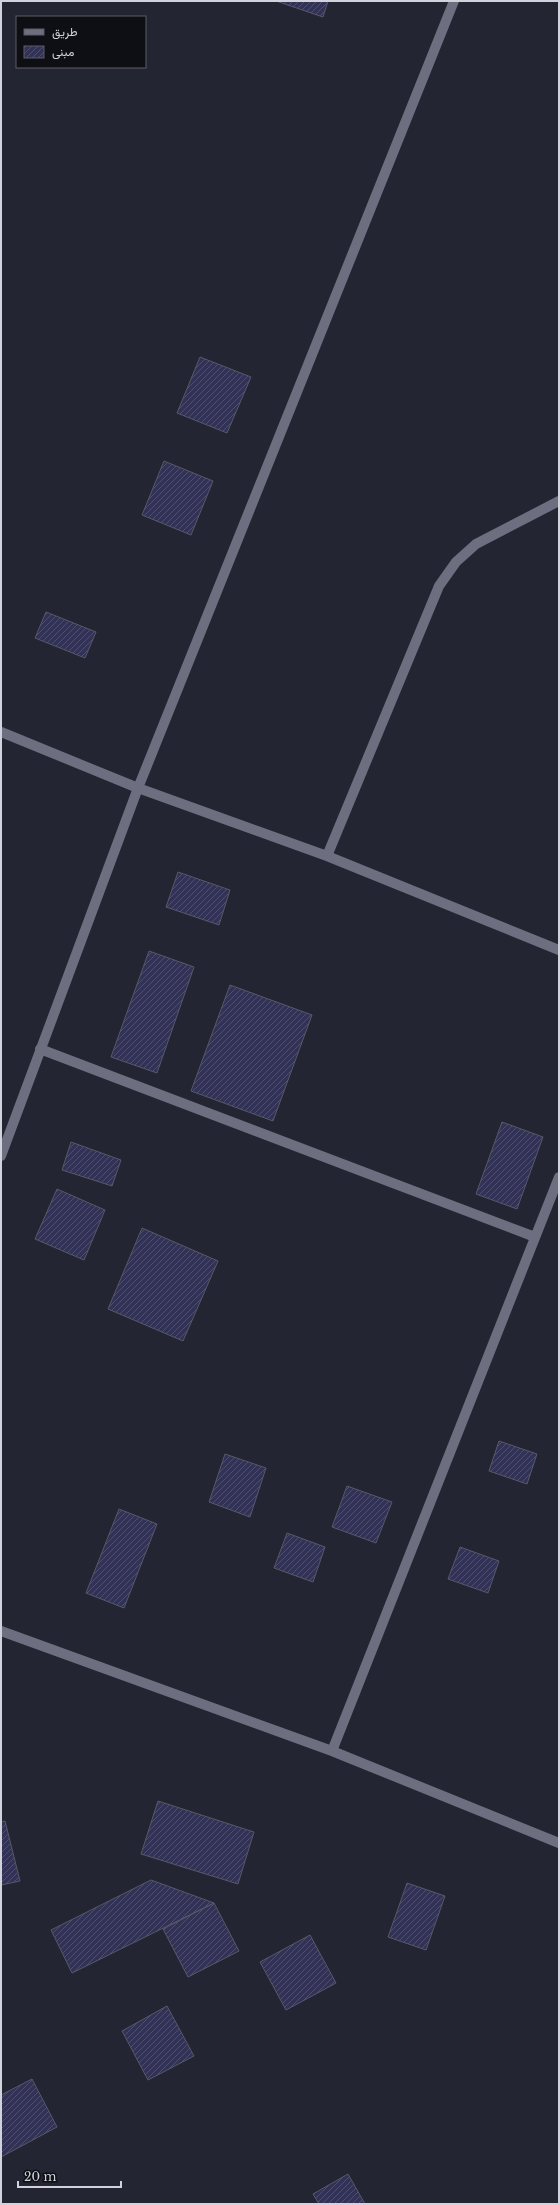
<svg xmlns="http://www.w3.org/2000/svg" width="560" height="2205" font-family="'Libre Baskerville',Vazirmatn,serif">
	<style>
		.building { fill: url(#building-hatch); stroke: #585967 }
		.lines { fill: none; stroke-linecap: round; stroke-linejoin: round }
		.minor { stroke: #6d6f80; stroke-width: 10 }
	</style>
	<defs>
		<pattern id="building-hatch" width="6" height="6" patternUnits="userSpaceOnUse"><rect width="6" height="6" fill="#313255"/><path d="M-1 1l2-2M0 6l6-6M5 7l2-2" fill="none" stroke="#4e4f6d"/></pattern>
	</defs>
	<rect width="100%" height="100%" fill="#242532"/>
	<!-- building -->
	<path class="building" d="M276 1H328L323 17Z
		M200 357 251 377 227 433 177 413Z
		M164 461 213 481 191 535 142 515Z
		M46 612 96 632 85 658 35 638Z
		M178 872 230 890 219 925 166 907Z
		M149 951 194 967 157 1073 111 1057Z
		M230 985 312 1015 273 1121 191 1091Z
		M502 1122 543 1137 517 1209 476 1194Z
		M71 1142 121 1160 112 1186 62 1170Z
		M57 1189 105 1210 84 1260 35 1239Z
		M142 1228 218 1261 183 1341 108 1309Z
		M499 1441 537 1454 527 1484 489 1471Z
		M225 1454 266 1468 250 1517 209 1502Z
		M347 1486 392 1502 376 1543 332 1527Z
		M119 1509 157 1524 124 1608 86 1593Z
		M287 1533 325 1547 313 1582 274 1568Z
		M460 1547 499 1561 488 1593 448 1579Z
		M158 1801 254 1832 238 1884 141 1854Z
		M5 1821 20 1881 1 1885V1822Z
		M151 1880 214 1903 72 1973 51 1930Z
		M407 1883 445 1896 426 1950 388 1937Z
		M214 1903 239 1951 188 1977 163 1929Z
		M310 1935 336 1983 286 2010 260 1962Z
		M167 2006 194 2056 148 2080 122 2031Z
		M32 2079 57 2127 1 2157V2095Z
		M348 2174 365 2204H319L313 2194Z"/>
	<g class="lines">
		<!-- minor -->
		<path class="minor" d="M1 732 138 788 327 856 559 950
			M327 856 439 586 456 562 476 544 559 501
			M40 1049 535 1237
			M1 1156 138 788 454 1
			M1 1631 332 1751 559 1843
			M332 1751 559 1177"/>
	</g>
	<!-- border -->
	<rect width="560" height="2205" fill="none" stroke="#d1d2db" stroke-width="4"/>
	<!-- legend -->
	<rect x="16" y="16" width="130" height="52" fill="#0e0f15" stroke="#5c5d64"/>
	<rect x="24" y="29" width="20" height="6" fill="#6d6f80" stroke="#5c5d64"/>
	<text x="52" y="36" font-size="12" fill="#d1d2db">طريق</text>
	<rect x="24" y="46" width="20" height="12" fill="url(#building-hatch)" stroke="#5c5d64"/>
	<text x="52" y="56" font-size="12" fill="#d1d2db">مبنى</text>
	<!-- scale -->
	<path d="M18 2181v6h103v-6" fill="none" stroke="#d1d2db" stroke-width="2"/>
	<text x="24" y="2181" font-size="12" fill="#d1d2db" stroke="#0e0f15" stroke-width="3" paint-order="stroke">20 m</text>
</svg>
